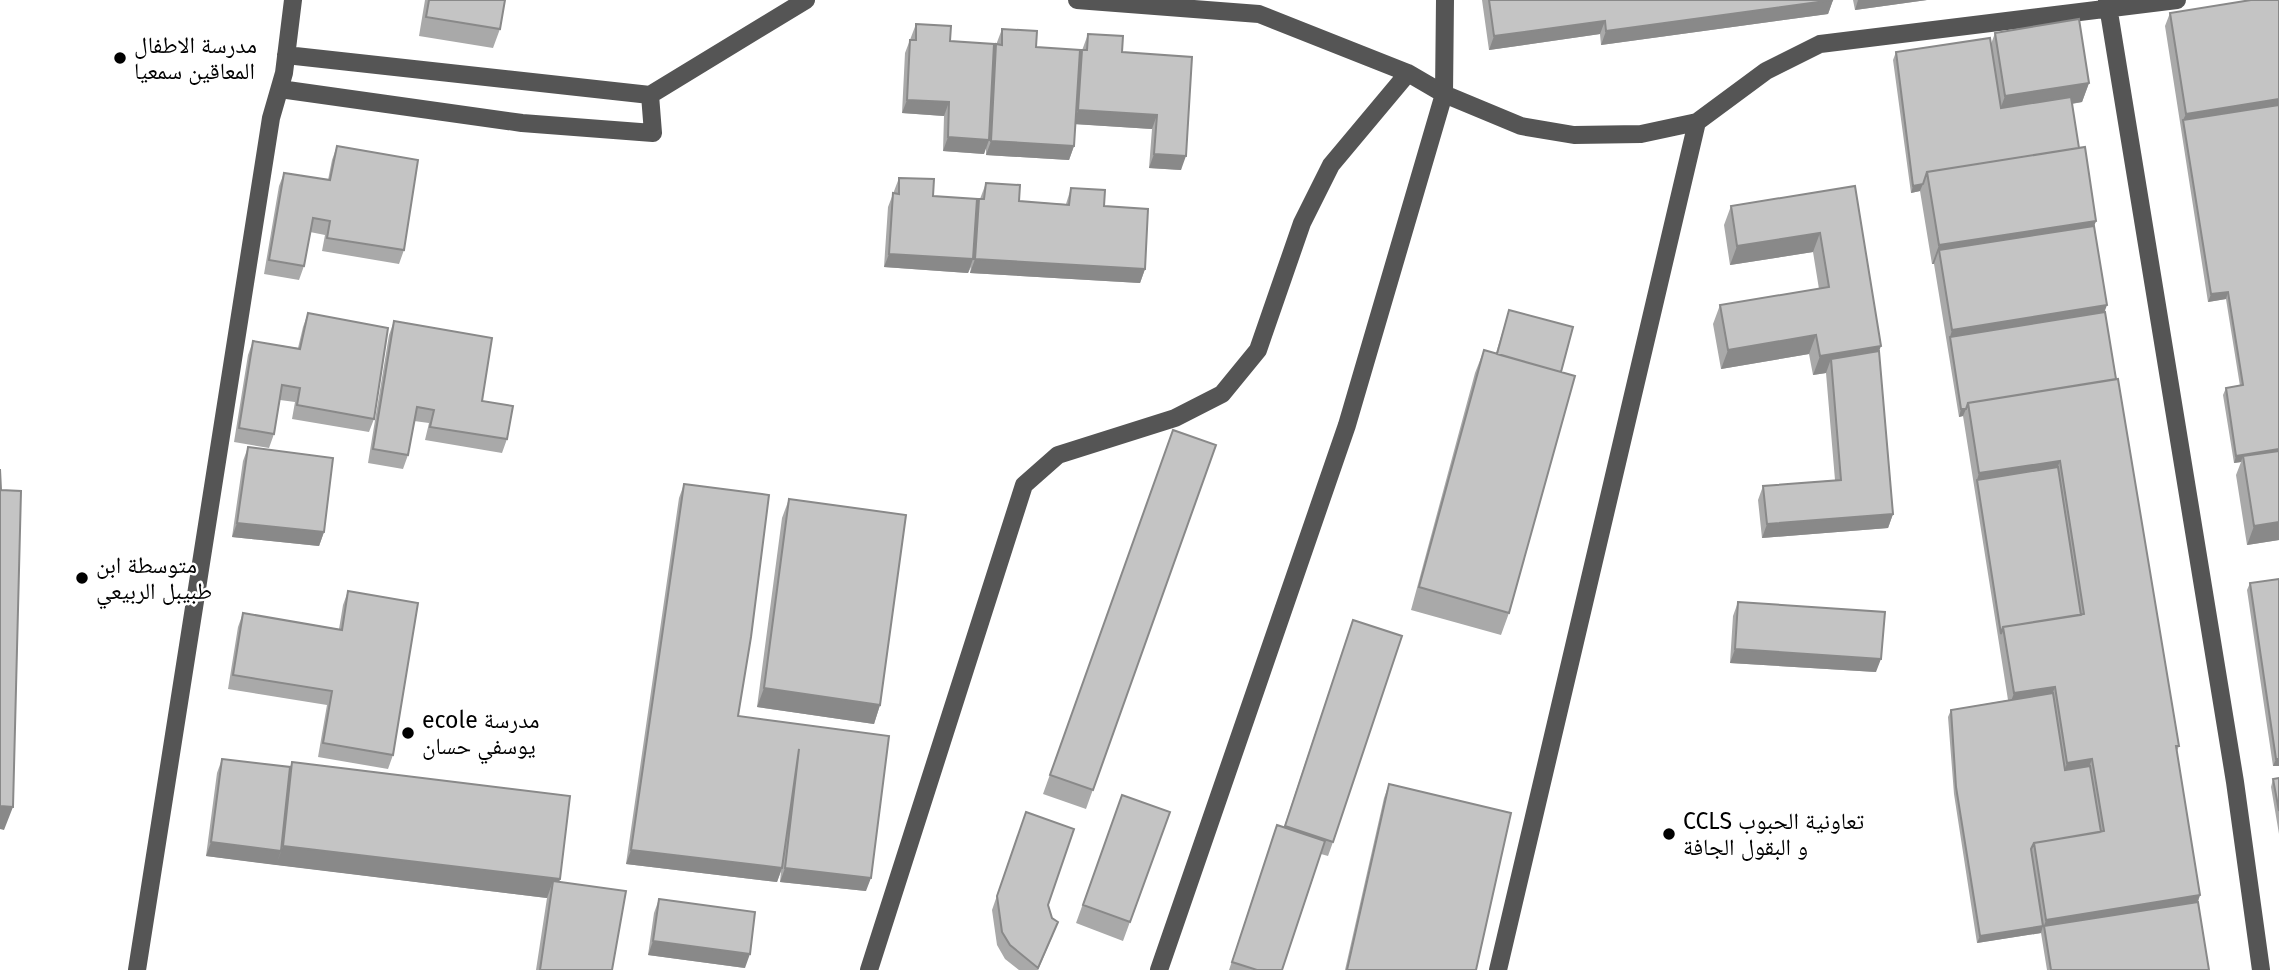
<svg xmlns="http://www.w3.org/2000/svg" width="2279" height="970" font-family="'Fira Sans','Noto Naskh Arabic',sans-serif">
	<style>
		.lines { fill: none; stroke-linecap: round; stroke-linejoin: round }
		.minor { stroke: #555; stroke-width: 18 }
		.wall { fill: #a9a9a9 }
		.shaded-wall { fill: #898989 }
		.building { fill: #c4c4c4; stroke: #898989; stroke-width: 2 }
		.poi-dot { fill: #000; stroke: #fff; stroke-width: 2.5 }
		.labels { text-anchor: middle; dominant-baseline: central; stroke-width: 5; stroke-linejoin: round; paint-order: stroke }
		.poi-label { font-size: 23px; fill: #000; stroke: #fff; text-anchor: start }
	</style>
	<rect width="100%" height="100%" fill="#fff"/>
	<g class="lines">
		<!-- minor -->
		<path class="minor" d="M1077 0 1259 14 1408 73 1444 94 1521 126 1574 135 1641 134 1697 122 1766 71 1820 44 2177 0
			M2107 0 2235 782 2261 970
			M286 55 650 95 806 0
			M280 89 522 123 653 133 650 95
			M137 970 271 118 284 73 293 0
			M869 970 1024 485 1058 455 1175 418 1222 394 1258 350 1302 223 1331 165 1408 73
			M1159 970 1347 425 1444 94 1445 0
			M1498 970 1697 122"/>
	</g>
	<!-- wall -->
	<path class="wall" d="M425 0H505L500 29 493 48 419 36Z
		M1482 0H1833L1828 14 1601 45 1600 34 1489 50Z
		M1853 0H1927L1855 10Z
		M2279 0V540L2247 545 2236 475 2241 462 2234 463 2223 395 2226 388 2240 386 2226 299 2208 302 2165 26 2170 13Z
		M916 24 950 41 993 53 1002 29 1036 47 1080 56 1088 34 1122 52 1192 57 1181 170 1149 168 1152 129 1075 124 1074 146 1069 160 986 155V146L984 154 943 151 944 116 902 113 905 53Z
		M1995 33 2089 83 2082 102 2072 104 2079 148 2096 221 2094 226 2105 312 2179 746 2177 751 2200 895 2198 902 2209 970H2047L2041 933 1977 943 1954 794 1948 717 1951 710 2008 700 1963 416 1959 417 1934 264H1932L1920 191 1911 193 1893 60 1896 52 1991 44Z
		M337 146 404 250 399 264 322 251 325 235 310 232 304 266 299 280 264 274 279 186 284 173 328 180 332 160Z
		M899 178 933 196 977 205 979 199H980L986 183 1019 201 1066 204 1071 188 1104 206 1145 269 1140 283 970 273 971 267 968 273 884 267 888 207Z
		M1855 186 1879 351 1893 514 1888 528 1762 538 1758 500 1763 486 1835 480 1826 373 1813 375 1809 354 1721 369 1713 324 1720 305 1819 289 1813 252 1730 265 1724 225 1731 206Z
		M1509 310 1561 372 1509 613 1501 635 1411 610 1475 373 1484 350 1496 353Z
		M308 313 374 419 369 432 292 419 295 402 280 400 274 434 269 448 234 442 248 355 253 341 298 348 303 327Z
		M394 321 482 401 507 439 502 453 425 440 429 423 414 421 408 455 403 469 368 463 389 335Z
		M1173 430 1216 445 1086 809 1043 794Z
		M248 447 324 532 319 546 232 537 243 461Z
		M684 484 738 716 866 891 780 882 781 871 777 882 626 864 679 498Z
		M789 499 880 705 874 724 757 707 782 518Z
		M2279 579V766H2273L2247 590 2250 583Z
		M348 591 393 755 388 769 318 757 327 705 228 689 238 627 243 613 339 629 343 605Z
		M1738 602 1876 672 1730 663 1733 616Z
		M1348 634 1333 842 1328 856 1321 854 1282 970H1229L1272 839 1284 827Z
		M222 759 290 767 292 762 560 879 559 882 612 970H536L547 898 206 856 217 773Z
		M2279 778V834L2271 787 2273 779Z
		M1389 784 1476 970H1345L1384 798Z
		M1122 795 1170 812 1123 941 1076 923Z
		M1026 812 1048 905 1053 935 1038 970H1019L1005 959 997 945 992 910Z
		M659 899 745 968 648 955 654 913Z"/>
	<!-- shaded-wall -->
	<path class="shaded-wall" d="M1833 0 1828 14 1601 45 1606 31Z
		M1858 0H1927L1855 10Z
		M1605 21 1600 34 1489 50 1494 36Z
		M2089 83 2082 102 1998 115 2005 96Z
		M2279 99V112L2183 120 2186 114Z
		M907 100 949 102 944 116 902 113Z
		M1078 110 1157 115 1152 129 1073 124Z
		M948 137 989 140 984 154 943 151Z
		M991 141 1074 146 1069 160 986 155Z
		M1154 154 1186 156 1181 170 1149 168Z
		M1923 184 1920 191 1911 193 1913 186Z
		M2096 221 2089 240 1939 250 1934 264H1932L1939 245Z
		M1820 233 1813 252 1730 265 1737 246Z
		M889 254 973 259 968 273 884 267Z
		M975 259 1145 269 1140 283 970 273Z
		M2228 292 2226 299 2208 302 2211 294Z
		M2107 305 2102 319 1950 337 1952 330Z
		M1816 335 1809 354 1721 369 1728 350Z
		M1881 346 1874 365 1831 359 1826 373 1813 375 1820 356Z
		M1961 409H1966L1963 416 1959 417Z
		M2279 449V456H2243L2241 462 2234 463 2236 456Z
		M2060 461 2055 474 1977 480 1979 473Z
		M1893 514 1888 528 1762 538 1767 524Z
		M2279 522V540L2247 545 2254 526Z
		M237 523 324 532 319 546 232 537Z
		M1735 649 1881 659 1876 672 1730 663Z
		M2055 687 2050 700 2009 707 2014 693Z
		M764 688 880 705 874 724 757 707Z
		M2092 759 2087 773 2062 777 2067 763Z
		M2276 759H2279V766H2273Z
		M0 806 13 807 4 830 0 829Z
		M211 842 281 851 276 865 206 856Z
		M283 846 560 879 553 898V881L547 898 276 865Z
		M631 850 782 868 777 882 626 864Z
		M785 868 871 878 866 891 780 882Z
		M2200 895 2195 909 2044 926 2041 934 2046 920Z
		M2043 926 2041 933 1977 943 1980 936Z
		M653 941 750 954 745 968 648 955Z"/>
	<!-- building -->
	<path class="building" d="M429 0H505L500 29 426 17Z
		M1489 0H1833L1606 31 1605 21 1494 36Z
		M2251 0H2279V99L2186 114 2170 13Z
		M2079 19 2089 83 2005 96 1995 33Z
		M916 24 951 26 950 41 994 44 989 140 948 137 949 102 907 100 910 40H916Z
		M1002 29 1037 31 1036 47 1080 50 1074 146 991 141 996 44 1002 45Z
		M1088 34 1123 36 1122 52 1192 57 1186 156 1154 154 1157 115 1078 110 1082 50H1087Z
		M1990 38 2001 108 2071 97 2079 148 1927 172 1923 184 1913 186 1896 52Z
		M2279 105V449L2236 456 2226 388 2243 385 2228 292 2211 294 2183 120Z
		M337 146 418 160 404 250 327 238 330 221 313 218 304 266 269 260 284 173 330 180Z
		M2085 147 2096 221 1939 245 1927 172Z
		M899 178 934 179 933 196 977 199 973 259 889 254 893 193 899 194Z
		M986 183 1020 185 1019 201 1069 205 1071 188 1105 190 1104 206 1148 209 1145 269 975 259 979 199H984Z
		M1855 186 1881 346 1820 356 1816 335 1728 350 1720 305 1829 287 1820 233 1737 246 1731 206Z
		M2094 226 2107 305 1952 330 1939 250Z
		M1509 310 1573 327 1561 372 1497 354Z
		M2105 312 2116 379 1968 403 1966 409H1961L1950 337Z
		M308 313 388 328 374 419 297 405 300 388 282 385 274 434 239 428 253 341 300 349Z
		M394 321 492 338 482 401 513 406 507 439 430 427 434 410 417 407 408 455 373 449Z
		M1484 350 1575 376 1509 613 1419 587Z
		M1879 351 1893 514 1767 524 1763 486 1841 480 1831 359Z
		M2118 379 2179 746H2176L2200 895 2046 920 2034 843 2104 831 2092 759 2067 763 2055 687 2014 693 2003 627 2084 614 2060 461 1979 473 1968 403Z
		M1173 430 1216 445 1093 790 1050 775Z
		M248 447 333 458 324 532 237 523Z
		M2279 451V522L2254 526 2243 456Z
		M2058 467 2081 615 2003 627 2001 634 1977 480Z
		M0 469 1 490 21 491 13 807 0 806Z
		M684 484 769 495 751 637 738 716 889 736 871 878 785 868 799 749 782 868 631 850Z
		M789 499 906 515 880 705 764 688Z
		M2279 579V759H2276L2250 583Z
		M348 591 418 603 393 755 323 743 332 691 233 675 243 613 342 630Z
		M1738 602 1885 612 1881 659 1735 649Z
		M1353 620 1402 636 1333 842 1285 826Z
		M2053 693 2065 770 2090 766 2101 832 2034 843 2031 849 2043 926 1980 936 1956 787 1951 710Z
		M222 759 290 767 281 851 211 842Z
		M292 762 570 796 560 879 283 846Z
		M2279 778V811L2273 779Z
		M1389 784 1511 813 1476 970H1347Z
		M1122 795 1170 812 1130 922 1083 905Z
		M1026 812 1074 829 1048 905 1052 918 1058 922 1038 968 1010 945 1002 932 997 896Z
		M1277 825 1325 841 1282 970H1257L1232 962Z
		M553 881 626 891 612 970H540Z
		M659 899 755 912 750 954 653 941Z
		M2198 902 2209 970H2051L2044 926Z"/>
	<!-- markers -->
	<g class="poi-dot">
		<circle cx="120" cy="58" r="7"/>
		<circle cx="82" cy="578" r="7"/>
		<circle cx="408" cy="733" r="7"/>
		<circle cx="1669" cy="834" r="7"/>
	</g>
	<g class="labels">
		<!-- poi labels -->
		<g class="poi-label">
			<text x="134" y="45">مدرسة الاطفال<tspan x="134" dy="26">المعاقين سمعيا</tspan></text>
			<text x="96" y="565">متوسطة ابن<tspan x="96" dy="26">طبيبل الربيعي</tspan></text>
			<text x="422" y="720">ecole مدرسة<tspan x="422" dy="26">يوسفي حسان</tspan></text>
			<text x="1683" y="821">CCLS تعاونية الحبوب<tspan x="1683" dy="26">و البقول الجافة</tspan></text>
		</g>
	</g>
</svg>
